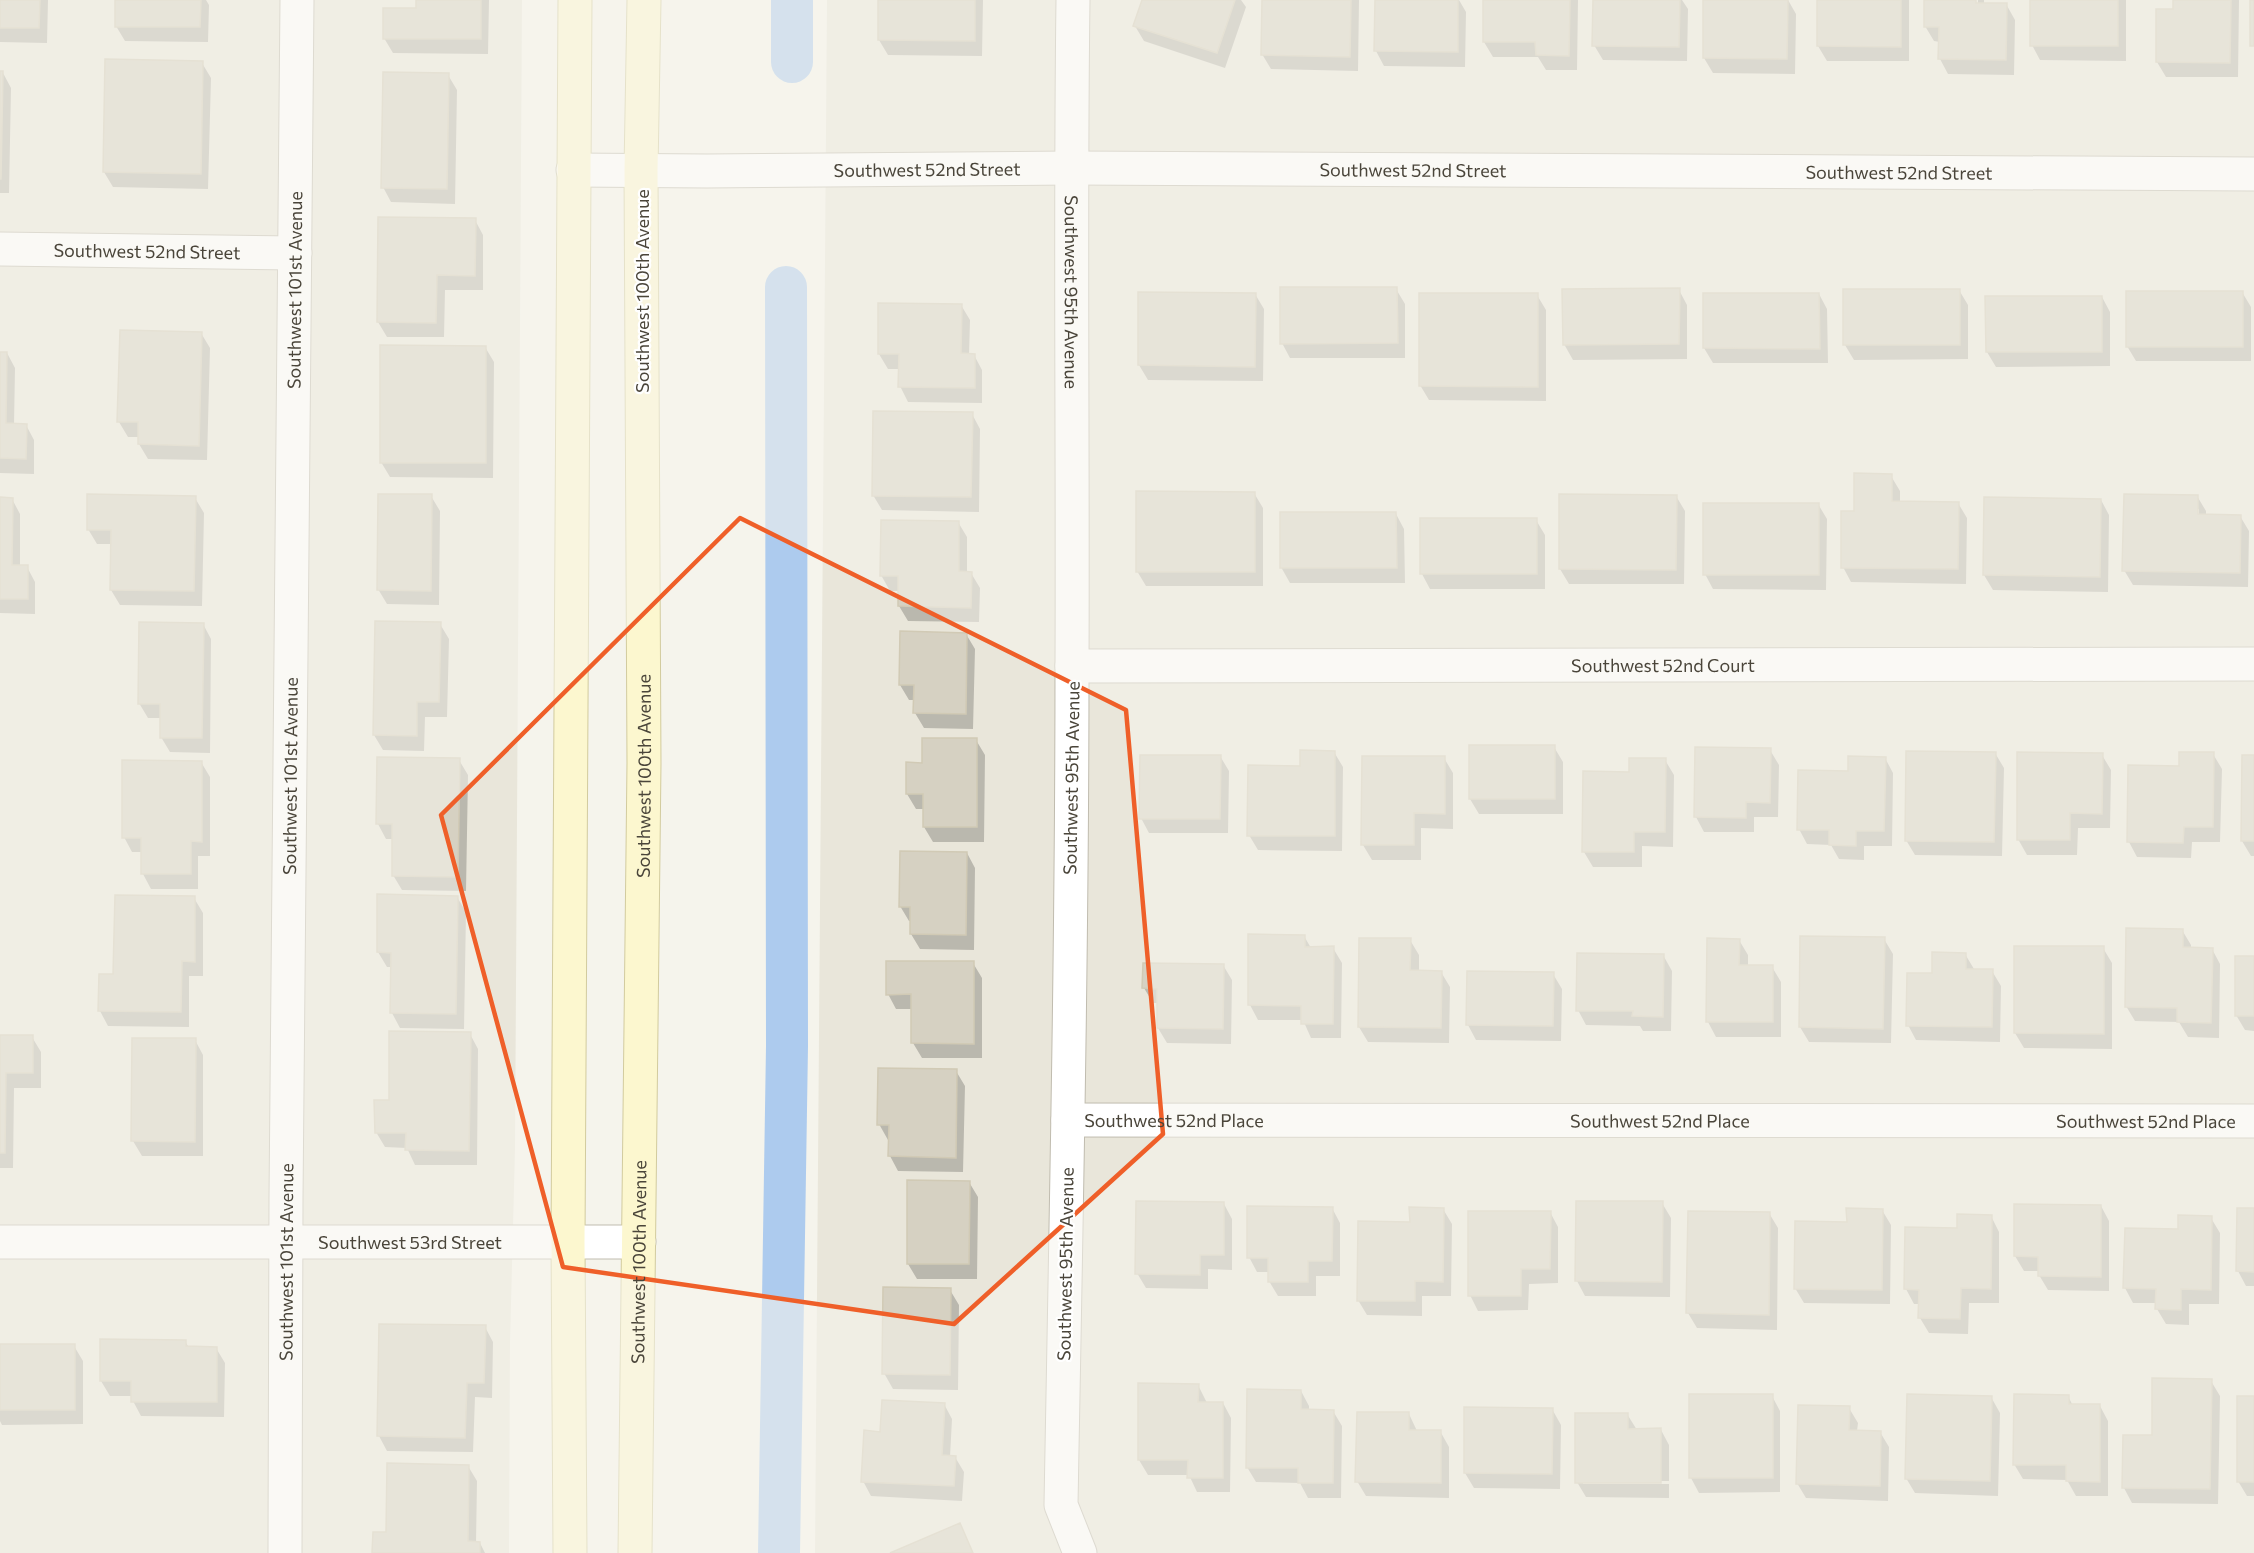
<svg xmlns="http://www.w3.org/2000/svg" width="2254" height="1553" font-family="Commissioner,sans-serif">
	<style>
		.residential { fill: #e9e6da }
		.shadow { fill: #0003; fill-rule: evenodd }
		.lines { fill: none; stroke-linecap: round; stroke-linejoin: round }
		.canal { stroke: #adcbee; stroke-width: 42 }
		.building { fill: #d6d1c2; stroke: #d1cab5; stroke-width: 1.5 }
		.street-casing { stroke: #c0bcaf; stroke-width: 35 }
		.secondary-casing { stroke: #d2cb9e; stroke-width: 35 }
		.street { stroke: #fff; stroke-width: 33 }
		.secondary { stroke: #fcf7cf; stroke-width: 33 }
		.marked { fill: none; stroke: #ef5f29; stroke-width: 4.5; stroke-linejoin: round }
		.labels { text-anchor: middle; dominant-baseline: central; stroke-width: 4.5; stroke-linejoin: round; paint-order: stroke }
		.street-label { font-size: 18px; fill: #4a453a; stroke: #fff }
	</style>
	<rect width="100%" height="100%" fill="#f5f4ec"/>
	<!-- residential -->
	<path class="residential" d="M0 0H522L515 1149 510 1343 509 1553H0Z
		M827 0H2254V1553H815Z"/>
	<!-- shadow -->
	<path class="shadow" d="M0 0H48L47 43 0 42Z
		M117 0H206L209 5 208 42 125 41 116 26Z
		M418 0H489L488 54 393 53 384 38 418 10Z
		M880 0H983L982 56 888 55 879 40Z
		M1144 0H1241L1246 7 1225 68 1144 41 1135 26Z
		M1263 0H1359L1358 71 1271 69 1262 54Z
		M1376 0H1459L1466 12 1465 67 1384 66 1376 51Z
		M1484 0H1578L1577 70H1546L1538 57H1493L1484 42Z
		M1594 0H1682L1688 9 1687 61 1603 60 1594 45Z
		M1705 0H1788L1796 14 1795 74 1713 73 1704 58Z
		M1818 0H1909V61H1827L1818 46Z
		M1926 0H1975L1978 10V0H1984V4H2006L2015 20 2014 75 1948 74 1940 59V42L1934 41 1925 26Z
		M2032 0H2126V61L2040 60 2032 45Z
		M2174 0H2239L2238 77H2166L2157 62 2174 10Z
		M202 63 211 78 208 189 113 187 104 172Z
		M0 73H3L11 88 9 193H0Z
		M448 75 457 90 455 204 391 202 383 187Z
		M475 220 483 235V290H445L444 337H387L378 322Z
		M1396 289 1405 304V358H1290L1282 343Z
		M1679 290 1687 305V359L1573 360 1564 344Z
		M1959 290 1968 305V359L1854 360 1845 345Z
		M2242 292 2251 307V361H2136L2127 346Z
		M1255 294 1264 309 1263 381 1148 380 1139 365Z
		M1819 294 1827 309 1828 363H1713L1704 348Z
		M1537 295 1546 310V401L1429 400 1420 385Z
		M2102 297 2110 312V366L1996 367 1987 352Z
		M961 305 970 320 969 355H974L982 370V403L908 402 900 386V369H888L879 354Z
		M201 333 210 348 207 460 148 459 139 444V437H128L119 422Z
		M485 347 494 362 493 478 390 477 381 462Z
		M0 353H7L15 368 14 425H26L34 440V474L0 473Z
		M972 414 980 429 979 512 882 510 873 495Z
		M1891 476 1900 491V503H1958L1967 518 1966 584 1851 582 1843 567 1855 513Z
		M1254 493 1263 508V586H1146L1137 571Z
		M431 496 440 511 439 605 387 604 378 589Z
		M1676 496 1685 511 1684 584H1569L1560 569Z
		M2197 496 2206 511V516H2240L2249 531 2248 587 2133 585 2124 570ZM2196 509H2199V522Z
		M195 498 204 513 202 606 120 605 111 590 112 544H97L88 529Z
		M0 499H12L20 514V567H27L35 582V614L0 613Z
		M2101 500 2109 515 2108 592 1993 590 1984 575Z
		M1818 504 1827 519 1826 590 1713 589 1705 574Z
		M1396 514 1404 529 1405 583H1290L1281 567Z
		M1536 520 1545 535V589H1430L1422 574Z
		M958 522 967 537V573H971L980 588 979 622 908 621 899 606 900 591H890L881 575Z
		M203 624 211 639 210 753 170 752 161 737 162 718H148L139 703Z
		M440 624 449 639 447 717H425L424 751 383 750 374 735Z
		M966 634 975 649 973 729 924 728 915 713V700H909L900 685Z
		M976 740 985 755 984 842H933L924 827V809H916L907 794 924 765Z
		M1470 746 1554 747 1563 762V814H1479L1470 799Z
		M1770 750 1779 765 1778 817H1754V832H1704L1696 817Z
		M1334 752 1343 767 1342 851 1258 850 1249 835 1301 767Z
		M1995 753 2004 768 2002 856 1915 855 1906 840Z
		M2213 754 2222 769 2220 842H2192L2191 858 2137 857 2129 842 2181 768Z
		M2102 755 2111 770 2110 828H2078L2077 855H2027L2018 839Z
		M1220 756 1229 771 1228 833H1149L1141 818Z
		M2254 756V856H2251L2242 841Z
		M379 758 459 760 468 775 466 891 402 890 393 875 394 839H386L378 824Z
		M1444 758 1453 773V829L1421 828V860H1372L1363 845Z
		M1885 758 1893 773 1892 846H1864V860L1839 859 1831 845 1807 844 1799 829 1849 773Z
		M1665 760 1674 775 1673 847 1642 846V867H1593L1584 852 1631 773Z
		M201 762 210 777V856H198V889H151L143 874V852H132L124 837Z
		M967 853 975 868 974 950 920 949 911 934V921H909L900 906Z
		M457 897 466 912 464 1029 400 1028 392 1013V967H387L378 952Z
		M194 898 203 913V976H189V1027L108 1026 100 1011 115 976Z
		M2182 930 2191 945V949H2212L2220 964 2219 1038 2188 1037 2179 1022 2135 1021 2126 1006Z
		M1304 936 1311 948H1333L1342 963 1341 1038H1311L1303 1020H1258L1250 1005Z
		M1884 939 1893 954 1891 1043 1809 1042 1800 1027Z
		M1410 940 1419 955V972H1441L1450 987 1449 1043 1368 1042 1359 1027Z
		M1739 940 1748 955V966L1772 967 1781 982V1037H1716L1708 1022Z
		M2103 948 2112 963V1049L2024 1048 2015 1033Z
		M1965 954 1974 969 1992 971 2001 986 2000 1042 1916 1040 1908 1025 1933 975Z
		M1663 955 1672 971 1671 1031H1643L1640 1026 1586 1025 1578 1010Z
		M2254 958V1031L2245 1030 2236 1015Z
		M973 963 982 978V1058H922L913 1043V1009H896L888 994Z
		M1223 965 1232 980 1231 1044 1167 1043 1158 1028V1003H1153L1144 988Z
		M1553 974 1562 989 1561 1041 1476 1040 1468 1025Z
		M470 1034 478 1049 477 1165H415L407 1148 385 1147 376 1132 390 1102Z
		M0 1037H32L41 1052V1088H14L13 1168H0Z
		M195 1040 203 1055V1156H142L133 1141Z
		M956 1071 965 1086 963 1172 898 1171 890 1156V1140H888L879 1124Z
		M969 1182 978 1197 977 1279H917L908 1264Z
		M1662 1203 1671 1218 1670 1297 1585 1296 1577 1281Z
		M1224 1204 1232 1219V1270L1208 1269V1289L1146 1288 1137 1273Z
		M2101 1206 2109 1221V1291L2048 1290 2039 1275V1271H2024L2015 1256Z
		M1332 1208 1340 1223V1276H1316V1296H1278L1269 1281 1270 1272H1257L1249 1257Z
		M1443 1209 1452 1224 1451 1296H1422V1316L1367 1315 1358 1300 1411 1223Z
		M2254 1209V1286H2246L2238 1271Z
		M1882 1210 1891 1225 1890 1304 1804 1303 1795 1288 1848 1223Z
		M1550 1212 1558 1227V1283L1529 1284 1528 1310 1478 1311 1470 1295Z
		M1689 1213H1769L1778 1228 1777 1330 1697 1328 1688 1313Z
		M1991 1216 1999 1232V1303H1969L1968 1334 1929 1333 1920 1318V1304H1914L1906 1289 1958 1230Z
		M2211 1218 2220 1233 2219 1304H2189V1325L2166 1324 2157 1309V1303H2133L2125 1288 2180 1230Z
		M950 1290 959 1305 958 1390 893 1389 884 1373Z
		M485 1327 493 1342 492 1398 475 1397 473 1452 387 1451 379 1436Z
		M185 1341 189 1348H216L225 1363 224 1417 141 1416 133 1401V1396H110L101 1381Z
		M0 1346H74L83 1361V1424L2 1425 0 1421Z
		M2211 1381 2220 1396 2218 1504 2132 1503 2124 1488 2153 1436Z
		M1198 1385 1207 1403H1223L1231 1418 1230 1492H1197L1189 1475H1148L1139 1460Z
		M1301 1391 1309 1406V1411H1333L1342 1426 1341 1498H1308L1300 1483 1256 1482 1247 1467Z
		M1772 1396 1780 1411V1492L1699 1493 1691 1478Z
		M2068 1396 2073 1406H2100L2108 1421V1496H2076L2067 1480 2023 1479 2014 1464Z
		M1991 1397 2000 1413 1998 1496 1915 1493 1906 1478Z
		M2254 1397V1496H2247L2238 1481Z
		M944 1404 952 1419 950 1457H955L964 1472 962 1501 871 1496 863 1481 881 1433Z
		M1849 1408 1858 1423 1857 1431 1880 1432 1889 1447 1888 1501 1806 1498 1797 1483Z
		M1552 1409 1561 1425 1560 1489 1474 1488 1465 1473Z
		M1409 1414 1417 1431H1440L1449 1447V1498L1366 1496 1357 1481Z
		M1627 1414 1637 1430H1661L1669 1445V1498L1586 1497 1577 1482ZM1583 1481H1669V1484H1583Z
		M468 1466 477 1481 476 1543H480L485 1553H374L387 1533Z"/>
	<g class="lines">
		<!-- canal -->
		<path class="canal" d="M792 62V0
			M779 1553 787 1046 786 287"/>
	</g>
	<!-- building -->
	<path class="building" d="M0 0H40L39 28H0Z
		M115 0H201L200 27H115Z
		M416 0H481V39H383V8H416Z
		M878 0H975V41L878 40Z
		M1142 0H1235L1217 53 1133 26Z
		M1262 0H1351L1350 57 1261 55Z
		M1375 0H1458V52L1374 51Z
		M1483 0H1570L1569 56 1536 55 1535 42H1483Z
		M1593 0H1680L1679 47 1592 46Z
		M1703 0H1788L1787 59 1703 58Z
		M1817 0H1901V47L1817 46Z
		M1924 0H1976V3H2007L2006 60 1938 59 1939 27H1924Z
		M2030 0H2118V46H2030Z
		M2173 0H2231L2230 63 2156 62V9H2173Z
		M2250 0H2254V46H2250Z
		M105 59 203 61 201 174 103 172Z
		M0 71H3L1 179H0Z
		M383 72 449 73 447 189 381 188Z
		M378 217 476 218 475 276 437 275 436 323 377 322Z
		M1280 287H1397L1398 343 1280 344Z
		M1680 288 1679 344 1563 345 1562 289Z
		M1843 289H1960V345H1843Z
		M2126 291H2243V347H2126Z
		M1138 292 1256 293 1255 367 1138 365Z
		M1419 293H1538V387L1419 386Z
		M1703 293H1819L1820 349 1703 348Z
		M1985 296H2102V352H1986Z
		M878 303 962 304 961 353 975 354V388L898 387 899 354H878Z
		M120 330 202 332 199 446 138 444V422H117Z
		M380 345 486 346V463H380Z
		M0 352H7L6 423 27 424 26 459 0 458Z
		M873 411 973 412 971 497 872 496Z
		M1854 473 1892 474V501L1959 502 1958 569 1841 568V511H1854Z
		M1136 491 1255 492V572H1136Z
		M87 494 196 496 194 591 110 590 111 530H87Z
		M378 494H432L431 591 377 590Z
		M1559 494 1677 495 1676 570 1559 569Z
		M2124 494 2198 495V514L2241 515 2240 573 2122 571Z
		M0 497 13 498 12 565H28V599H0Z
		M1984 497 2101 499 2100 577 1983 575Z
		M1703 503H1819V575H1703Z
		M1280 512H1396L1397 568H1280Z
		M1420 518H1537V574H1420Z
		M881 520 959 521V571L972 572 971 608 898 606V576H880Z
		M375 621 441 622 439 702H417V736L373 735Z
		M139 622 204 623 202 738H160V704H138Z
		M900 631 967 633 966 714 913 713 914 685H899Z
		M922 738H977V827H923V794H906V762L922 763Z
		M1469 745H1555V799H1469Z
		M1695 747 1771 748 1770 803 1746 802V818L1694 817Z
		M1300 750 1335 751V836H1247L1248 765 1300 766Z
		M1906 751 1996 752 1994 842 1905 841Z
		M2017 752 2103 753 2102 814 2070 813V840H2017Z
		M2179 752H2214L2213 827H2184L2183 843 2127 842 2128 765 2179 766Z
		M1140 755H1221L1220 819H1139Z
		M2242 755H2254V841H2241Z
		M1362 756H1445V814L1414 813V845H1361Z
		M1848 756 1886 757 1884 831H1856V846L1829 845V830H1797L1798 770 1848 771Z
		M377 757 460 758 458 877 392 876V824H376Z
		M1629 758H1666L1665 832H1634V852H1582L1583 771 1629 772Z
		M122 760 202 761V842L191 841V874H141V838H122Z
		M900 851 967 852 966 935 910 934V907H899Z
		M377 894 458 896 456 1014 390 1013 391 953 377 952Z
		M115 895 195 896V962L182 961 181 1012 98 1011 99 974H113Z
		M2126 928 2183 929V947L2213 948 2211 1023 2177 1022V1008L2125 1007Z
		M1248 934 1305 935V947L1334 946 1333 1024H1301V1006L1248 1005Z
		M1800 936 1885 937 1883 1029 1799 1027Z
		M1359 938H1411L1410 970 1442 971 1441 1028 1358 1027Z
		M1707 938 1740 939 1739 965H1773V1022H1706Z
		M2014 946H2104V1034L2014 1033Z
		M1932 952 1966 953V969H1993L1992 1027 1906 1026 1907 973H1932Z
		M1577 953 1664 954 1663 1017 1632 1016 1633 1011H1576Z
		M2235 956H2254V1016H2235Z
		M886 961H974V1044L911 1043V994L886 995Z
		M1143 963 1224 964 1223 1029 1157 1028V989L1142 988Z
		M1467 971 1554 972 1553 1026 1466 1025Z
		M389 1031 471 1032 469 1151 405 1150 406 1133H375L374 1100H389Z
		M0 1035H33V1073H6L5 1153H0Z
		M132 1038H196L195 1142 131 1141Z
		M878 1068 957 1069 956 1158 888 1156 889 1125H877Z
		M907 1180 970 1181 969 1264H907Z
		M1136 1201 1224 1202V1255H1200V1275L1135 1274Z
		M1576 1201H1663L1662 1282 1575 1281Z
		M2014 1204 2101 1205V1277L2038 1276V1257L2014 1256Z
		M1247 1206 1333 1207 1332 1261H1308V1282H1268V1258H1247Z
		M1409 1207 1444 1208 1443 1282 1415 1281V1301H1357L1358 1221 1410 1222Z
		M1846 1208 1883 1209 1882 1290 1794 1289 1795 1221 1847 1222Z
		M2237 1208H2254V1272L2236 1271Z
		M1468 1211H1551L1550 1269H1521V1296H1468Z
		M1688 1211 1770 1212 1769 1315 1686 1313Z
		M1957 1214 1992 1215 1991 1289 1961 1288 1960 1319 1918 1318 1919 1290 1904 1289 1905 1227 1957 1228Z
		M2178 1215 2212 1216 2211 1290 2181 1289V1310L2155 1309 2156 1289 2123 1288 2125 1228 2178 1229Z
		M883 1287 951 1288 950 1375 882 1374Z
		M379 1324 486 1325 484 1383H467L465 1438 377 1436Z
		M100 1339 186 1340V1346L217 1347V1402H131V1381H100Z
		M0 1344H75V1410H0Z
		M2152 1378 2212 1379 2210 1489 2122 1488 2123 1435H2152Z
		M1138 1383 1199 1384 1198 1402H1223V1478H1187L1188 1460H1138Z
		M1247 1389 1301 1390V1409L1334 1410 1333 1483H1298V1468H1246Z
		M1689 1394H1773V1478H1689Z
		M1907 1394 1992 1396 1990 1481 1905 1479Z
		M2014 1394 2069 1395V1404H2100V1482L2066 1481V1465H2013Z
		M2237 1396H2254V1482H2237Z
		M882 1400 945 1403 942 1455 956 1456 954 1486 861 1482 864 1430 880 1432Z
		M1798 1405 1850 1406 1849 1430 1881 1431 1880 1486 1796 1484Z
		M1464 1407 1553 1408 1552 1474 1464 1473Z
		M1357 1412H1409V1430H1441V1483L1355 1482Z
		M1575 1413H1628V1429L1661 1428V1483H1575Z
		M387 1463 469 1465 468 1541 480 1542V1553H372L373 1532H386Z
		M960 1523 973 1553H890Z"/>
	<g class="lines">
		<!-- street casing -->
		<g class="street-casing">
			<g id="street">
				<path id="s1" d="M1073 0C1070 222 1073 444 1072 665 1072 945 1066 1225 1061 1505L1080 1553"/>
				<path id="s2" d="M573 170 707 171 1071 168 2254 174"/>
				<path id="s3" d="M0 249 295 253"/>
				<path id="s4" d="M1072 666 2254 664"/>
				<path id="s5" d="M1068 1120 2254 1121"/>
				<path id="s6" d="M0 1242H639"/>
				<path id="s7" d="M285 1553 286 1199 297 0"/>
			</g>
		</g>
		<!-- secondary casing -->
		<g class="secondary-casing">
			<g id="secondary">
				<path d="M570 1553 568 1242 575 0"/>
				<path id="s8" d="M635 1553 644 763 641 170 644 0"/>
			</g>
		</g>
		<!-- street -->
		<use href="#street" class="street"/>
		<!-- secondary -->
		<use href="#secondary" class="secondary"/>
	</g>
	<!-- marked area -->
	<path d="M0 0H2254V1553H0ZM740 518 1126 710 1163 1134 954 1324 563 1267 441 815Z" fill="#f5f4ec" fill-opacity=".55" fill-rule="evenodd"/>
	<path class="marked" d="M740 518 1126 710 1163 1134 954 1324 563 1267 441 815Z"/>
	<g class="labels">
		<!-- street labels -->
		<g class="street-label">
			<text stroke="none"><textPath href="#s2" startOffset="354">Southwest 52nd Street</textPath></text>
			<text stroke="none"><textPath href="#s2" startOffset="840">Southwest 52nd Street</textPath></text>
			<text stroke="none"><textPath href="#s2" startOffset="1326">Southwest 52nd Street</textPath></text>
			<text stroke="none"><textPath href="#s3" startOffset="147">Southwest 52nd Street</textPath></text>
			<text stroke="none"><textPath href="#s7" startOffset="1263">Southwest 101st Avenue</textPath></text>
			<text transform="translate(642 291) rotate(-90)">Southwest 100th Avenue</text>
			<text stroke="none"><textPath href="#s1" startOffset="292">Southwest 95th Avenue</textPath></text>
			<text stroke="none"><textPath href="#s4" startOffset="591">Southwest 52nd Court</textPath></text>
			<text stroke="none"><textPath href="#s7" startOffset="777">Southwest 101st Avenue</textPath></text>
			<text stroke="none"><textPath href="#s8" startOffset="777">Southwest 100th Avenue</textPath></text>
			<text transform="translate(1071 778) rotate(-89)">Southwest 95th Avenue</text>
			<text stroke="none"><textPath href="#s5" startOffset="106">Southwest 52nd Place</textPath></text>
			<text stroke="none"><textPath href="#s5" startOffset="592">Southwest 52nd Place</textPath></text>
			<text stroke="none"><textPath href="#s5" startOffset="1078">Southwest 52nd Place</textPath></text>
			<text stroke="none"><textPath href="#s6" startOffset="410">Southwest 53rd Street</textPath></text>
			<text stroke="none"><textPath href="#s7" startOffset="291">Southwest 101st Avenue</textPath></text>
			<text stroke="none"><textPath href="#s8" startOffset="291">Southwest 100th Avenue</textPath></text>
			<text transform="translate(1065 1264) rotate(-89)">Southwest 95th Avenue</text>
		</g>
	</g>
</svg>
